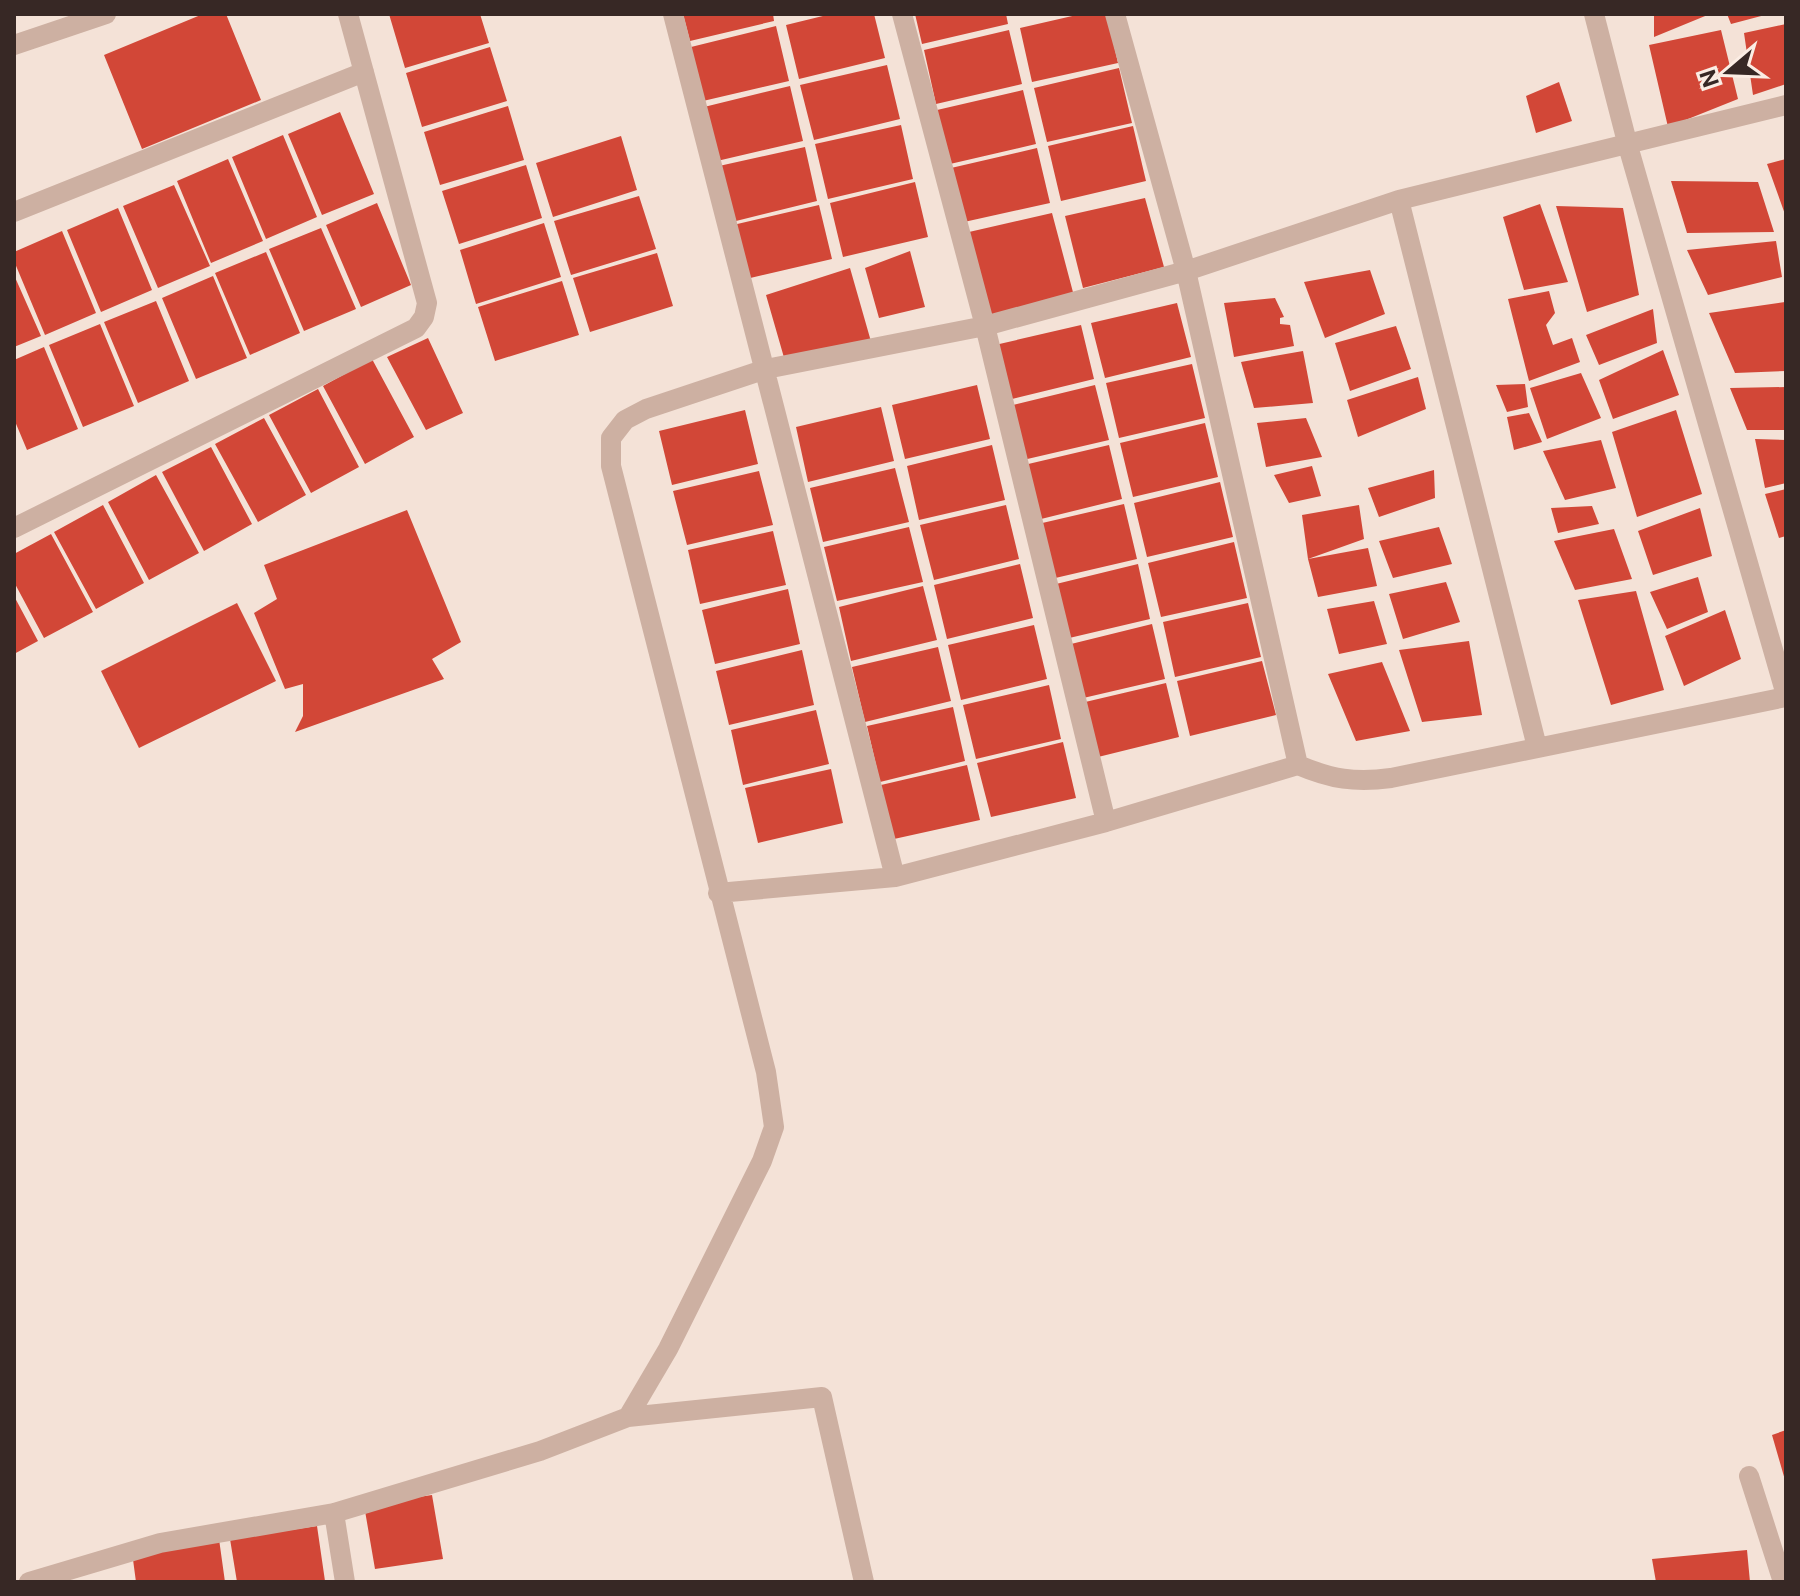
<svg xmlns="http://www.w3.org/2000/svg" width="1800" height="1596" font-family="'Public Sans',sans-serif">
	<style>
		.building { fill: #d24737 }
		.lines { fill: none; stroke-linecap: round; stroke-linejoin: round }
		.minor { stroke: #cdb0a2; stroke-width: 20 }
	</style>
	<rect width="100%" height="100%" fill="#f4e2d7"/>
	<!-- building -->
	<path class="building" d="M203 14H226L261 100 142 149 104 55Z
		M389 14H480L489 43 405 68Z
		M683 14H773L774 21 690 41Z
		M831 14H874L885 58 799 79 786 25Z
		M915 14H1006L1008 24 922 44Z
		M1081 14H1107L1118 63 1032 82 1020 28Z
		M1654 14H1710L1654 37Z
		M1727 14H1765V15L1731 24Z
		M1786 24V84L1753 95 1744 33Z
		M776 26 789 81 703 101 691 47Z
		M1009 30 1022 84 936 104 924 50Z
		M1721 30 1738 99 1668 127 1649 45Z
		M490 47 507 101 422 127 406 73Z
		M887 65 900 119 814 140 800 85Z
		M1119 68 1132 123 1047 142 1034 88Z
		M1559 82 1572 121 1536 133 1526 96Z
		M790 86 803 141 717 161 704 107Z
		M1023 90 1036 144 950 164 937 110Z
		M508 106 524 160 440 185 424 132Z
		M340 112 374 194 322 215 288 134Z
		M901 125 913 179 828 199 815 144Z
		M1133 126 1146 181 1061 201 1048 146Z
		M283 135 317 217 266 239 232 157Z
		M621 136 637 190 553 217 536 163Z
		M805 147 817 201 732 222 719 166Z
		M1037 148 1050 203 964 222 951 168Z
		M228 159 263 241 211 263 177 181Z
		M1786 159V217L1767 164Z
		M526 165 542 218 459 244 442 191Z
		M1671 181 1758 182 1774 232 1687 233Z
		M915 182 928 237 843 257 830 203Z
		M174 185 210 266 158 288 123 206Z
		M639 196 656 249 571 275 554 221Z
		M1145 198 1164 267 1083 288 1065 216Z
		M377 203 411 285 361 307 326 225Z
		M1540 204 1568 282 1524 290 1503 217Z
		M819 205 832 259 746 279 733 225Z
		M1556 206 1623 208 1639 295 1587 312Z
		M118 208 152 290 101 312 67 230Z
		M1052 213 1074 296 989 316 969 232Z
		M544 223 561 277 476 304 460 250Z
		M321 228 356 309 304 331 269 249Z
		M62 231 96 313 45 335 14 261V252Z
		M1776 241 1782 277 1708 295 1687 250Z
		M910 251 925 307 879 318 865 268Z
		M266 252 300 333 250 355 215 273Z
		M657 253 673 306 590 332 573 278Z
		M850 268 872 345 785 361 766 295Z
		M1370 270 1385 314 1325 338 1304 282Z
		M14 275 41 336 14 347Z
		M213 276 247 358 196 379 162 298Z
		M562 281 579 335 495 361 478 307Z
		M1549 291 1555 313 1546 325 1553 345 1572 338 1580 362 1529 381 1508 299Z
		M1275 298 1284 317 1280 318V324L1290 325 1294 346 1234 357 1224 303Z
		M156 301 189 381 138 403 104 322Z
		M1785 302 1786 371 1735 373 1709 313Z
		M1177 303 1191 357 1105 378 1091 323Z
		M1653 309 1657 343 1599 365 1586 335Z
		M100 324 134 406 83 427 49 345Z
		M1081 325 1094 379 1008 400 995 345Z
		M1396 326 1411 369 1350 391 1335 343Z
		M428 338 463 413 426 430 387 357Z
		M44 347 78 429 27 450 14 419V360Z
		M1663 350 1679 395 1613 419 1599 380Z
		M1303 351 1313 403 1254 408 1241 362Z
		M372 359 414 437 365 464 323 386Z
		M1192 364 1205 418 1119 438 1106 383Z
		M1581 373 1601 418 1547 439 1530 388Z
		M1418 377 1426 409 1358 437 1347 400Z
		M1525 384 1528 407 1507 412 1496 385Z
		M977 385 990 439 905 459 892 405Z
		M1095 385 1109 440 1023 460 1009 406Z
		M1786 387V430H1747L1730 388Z
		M318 389 359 467 311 493 269 415Z
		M881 407 894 461 808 482 796 427Z
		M745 410 758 464 672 485 659 431Z
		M1676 410 1702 494 1637 517 1612 432Z
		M1529 413 1542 442 1514 450 1507 417Z
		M264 418 306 495 258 522 215 444Z
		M1306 418 1322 457 1266 467 1257 423Z
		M1205 423 1218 477 1133 497 1120 443Z
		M1755 439 1786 440V483L1765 488Z
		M1601 440 1616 488 1565 500 1543 451Z
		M992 445 1005 500 919 520 907 466Z
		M1109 445 1122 499 1037 520 1024 465Z
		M211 447 252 524 204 551 162 472Z
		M1312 466 1321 496 1289 503 1274 475Z
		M895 468 909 522 823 542 810 488Z
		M1434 470 1435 498 1379 517 1368 488Z
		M759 471 773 525 687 545 673 491Z
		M156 475 199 553 149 580 108 502Z
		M1220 482 1233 537 1147 557 1134 503Z
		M1786 489V536L1779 538 1765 494Z
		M1124 504 1137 559 1051 579 1038 524Z
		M103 505 144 583 96 609 54 532Z
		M1006 505 1019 559 934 580 920 525Z
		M1359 505 1364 539 1308 559 1368 548 1377 586 1318 597 1308 559 1302 515Z
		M1592 506 1599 524 1558 533 1551 508Z
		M1700 508 1712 556 1653 575 1638 531Z
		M407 510 461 642 432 659 444 679 295 732 303 716V684L285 689 254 613 277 599 264 565Z
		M909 527 923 582 837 601 824 547Z
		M1439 527 1452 564 1393 578 1379 541Z
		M1614 529 1632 579 1575 590 1554 541Z
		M773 531 786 585 700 604 688 550Z
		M51 534 93 612 44 638 14 582V554Z
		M1234 542 1247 598 1161 617 1148 563Z
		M1020 564 1033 618 947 639 934 585Z
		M1138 564 1150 619 1065 639 1052 585Z
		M1698 577 1708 612 1667 629 1650 592Z
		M1446 582 1460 622 1403 639 1389 594Z
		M923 586 937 640 851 661 839 607Z
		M788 589 800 644 715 664 702 610Z
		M1636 591 1664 690 1611 705 1578 600Z
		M14 596 38 641 14 654Z
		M1374 601 1387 644 1339 654 1327 609Z
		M237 603 276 681 139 748 101 671Z
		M1248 603 1261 657 1175 677 1163 622Z
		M1725 610 1741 659 1684 686 1665 636Z
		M1152 624 1165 679 1079 699 1067 645Z
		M1034 625 1047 679 961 700 948 645Z
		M1469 641 1482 715 1422 722 1399 650Z
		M938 647 951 701 865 722 852 667Z
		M802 650 814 705 729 725 716 671Z
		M1262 661 1276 715 1190 736 1177 681Z
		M1382 662 1410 731 1356 741 1328 674Z
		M1166 683 1179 737 1094 758 1081 703Z
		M1049 685 1061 739 976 759 963 705Z
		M953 707 965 761 880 782 867 726Z
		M816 710 829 764 743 785 731 730Z
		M1063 742 1076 798 991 817 977 763Z
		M967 765 980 820 894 839 881 785Z
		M831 769 843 823 758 843 745 788Z
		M1786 1430V1480H1785L1772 1435Z
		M432 1495 443 1559 375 1569 364 1505Z
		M317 1526 325 1581 237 1582 230 1539Z
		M219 1539 225 1582H136L132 1552Z
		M1747 1550 1750 1582H1656L1652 1559Z"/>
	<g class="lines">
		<!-- minor -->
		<path class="minor" d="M673 14 895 877
			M902 14 985 326 1106 822
			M1115 14 1186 271 1298 765
			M1594 14 1628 146 1786 695
			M14 45 106 14
			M1399 200 1537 747
			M14 212 364 72
			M14 528 416 328 424 317 427 303 348 14
			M718 893 895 877 1106 822 1298 765C1331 779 1355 783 1391 778L1786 697
			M628 1417 822 1397 864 1582
			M1749 1476 1783 1582
			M334 1513 345 1582
			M29 1582 160 1543 334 1513 540 1451 628 1417 668 1349 762 1161 774 1127 766 1072 611 466V438L625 420 646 409 766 369 985 326 1186 271 1399 200 1786 105"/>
	</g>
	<!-- border -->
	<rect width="1800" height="1596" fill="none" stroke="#372825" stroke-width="32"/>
	<!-- north arrow -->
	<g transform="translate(1728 72) rotate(251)" stroke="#fbede4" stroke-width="6" paint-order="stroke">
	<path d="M0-6L14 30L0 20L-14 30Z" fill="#372825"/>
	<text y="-12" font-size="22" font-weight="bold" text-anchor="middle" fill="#372825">N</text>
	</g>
</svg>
